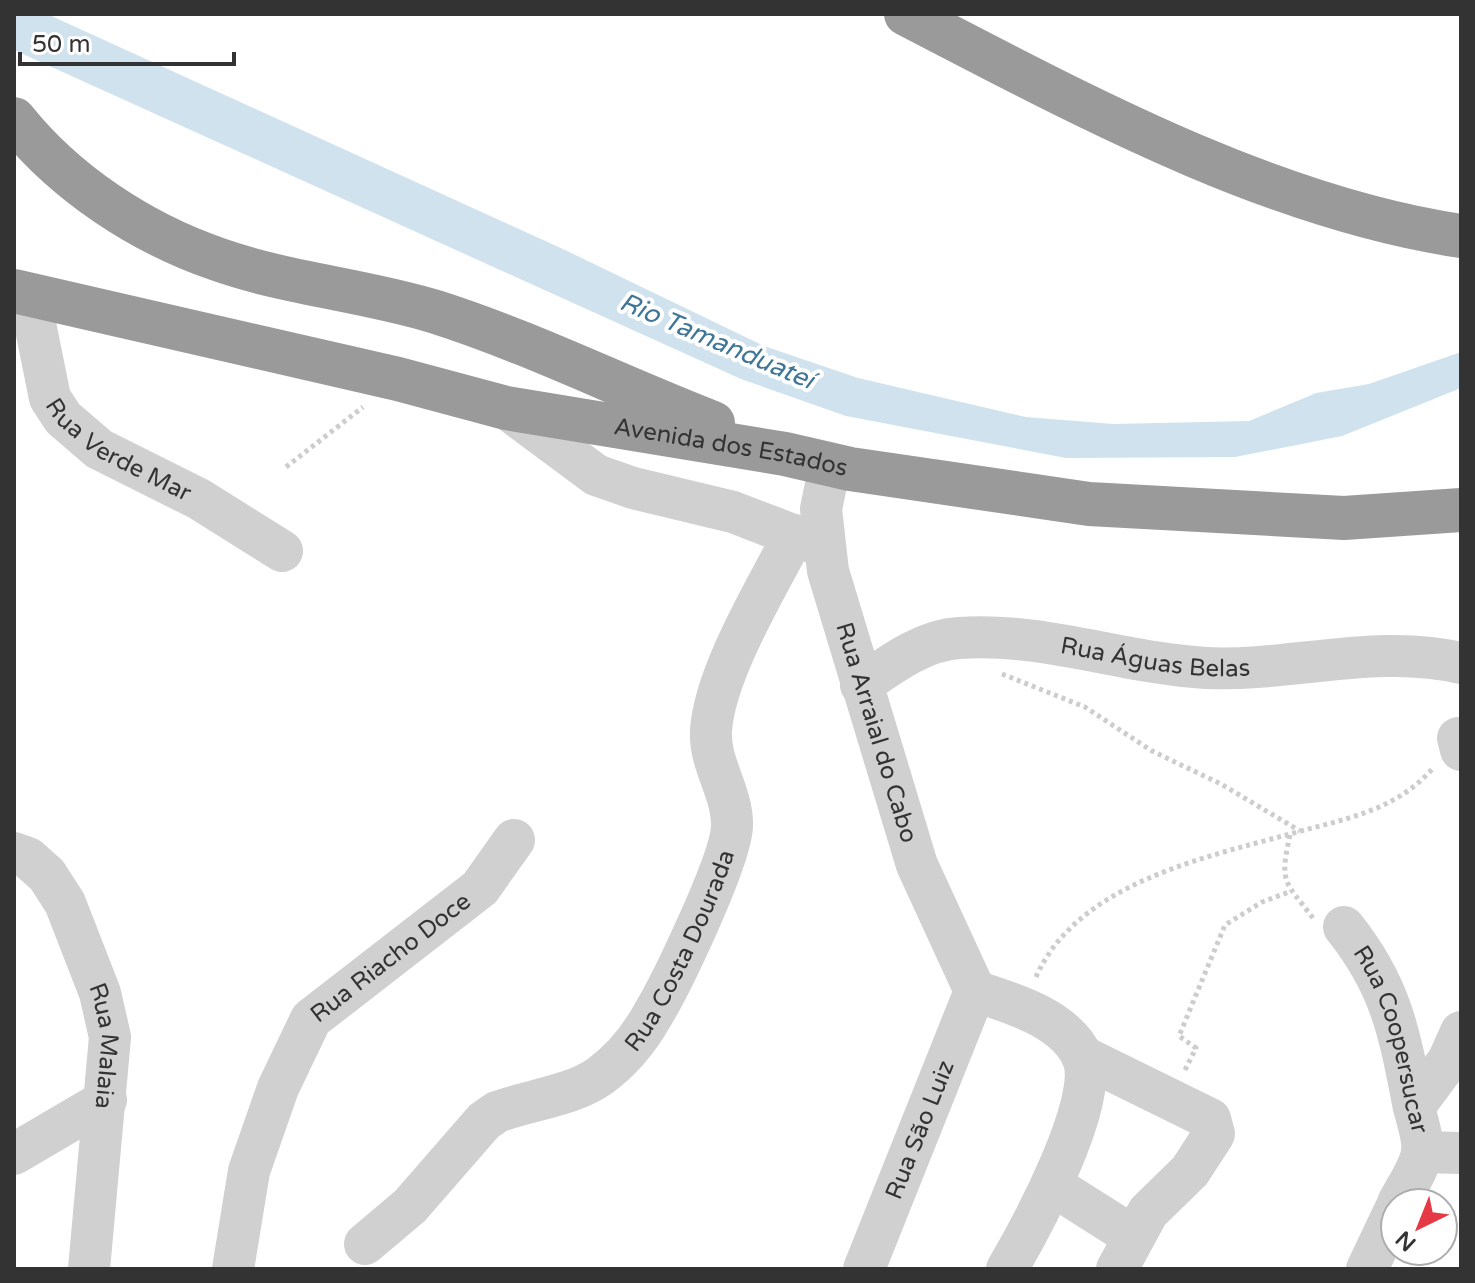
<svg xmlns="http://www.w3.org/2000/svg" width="1475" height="1283" font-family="'Varela Round',sans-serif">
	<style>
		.water { fill: #cfe2ee }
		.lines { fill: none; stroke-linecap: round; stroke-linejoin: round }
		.path { stroke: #cdcdcd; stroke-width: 5; stroke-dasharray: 4 4; stroke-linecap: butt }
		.minor { stroke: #d0d0d0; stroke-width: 42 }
		.highway { stroke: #9a9a9a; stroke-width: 44 }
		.labels { text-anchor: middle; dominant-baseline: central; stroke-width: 8; stroke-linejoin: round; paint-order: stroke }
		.street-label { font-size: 24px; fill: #333; stroke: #fff }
		.water-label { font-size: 26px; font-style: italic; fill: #3f7597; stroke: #fff }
	</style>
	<rect width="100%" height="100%" fill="#fff"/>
	<!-- water -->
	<path class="water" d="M14 14H47L565 250 764 346 858 378 1026 417 1113 424 1249 421 1316 393 1369 384 1461 352V388L1342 436 1235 457 1066 458 846 416 741 379 14 50Z"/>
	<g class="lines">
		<!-- path -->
		<path class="path" d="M286 467 363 407
			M1002 674 1085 707 1152 751 1221 784 1300 831
			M1290 835C1279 884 1285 881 1313 918
			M1036 977C1077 884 1202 858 1290 834 1343 819 1395 812 1433 768
			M1185 1070 1196 1048 1179 1036 1225 925 1262 902 1289 892"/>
		<!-- minor -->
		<g class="minor">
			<path id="s1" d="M29 294 50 398 63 418 99 449 199 499 282 551"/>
			<path d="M506 408 596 475 633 488 733 512 819 545"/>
			<path id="s2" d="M830 465 821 509 828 571 917 865 975 991"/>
			<path id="s3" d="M861 685C890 665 923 640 959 638 1043 632 1122 663 1206 668 1290 672 1378 643 1461 663"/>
			<path d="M1458 738 1461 750"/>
			<path id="s4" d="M14 853 28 858 47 875 65 903 100 993 110 1037 89 1269"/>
			<path id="s5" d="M1344 927C1391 986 1399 1031 1413 1103 1416 1117 1424 1139 1422 1152 1420 1168 1405 1189 1398 1203"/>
			<path d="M975 991C1011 1003 1066 1018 1083 1058 1100 1101 1031 1228 1007 1269"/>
			<path d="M1082 1056 1210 1119 1214 1134 1190 1171 1148 1212 1117 1269"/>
			<path d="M1414 1107 1448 1061 1461 1032"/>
			<path d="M1422 1152 1461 1153"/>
			<path d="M14 1154 106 1100"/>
			<path d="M1052 1185 1134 1237"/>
			<path id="s6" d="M365 1244 410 1206 484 1121 497 1112C529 1100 572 1096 600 1076 622 1060 639 1039 652 1016 672 983 731 860 732 826 733 793 709 764 711 731 714 674 767 587 794 535"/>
			<path id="s7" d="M233 1269 249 1171 278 1088 311 1019 480 888 514 840"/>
			<path id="s8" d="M864 1269 975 991"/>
			<path d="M1367 1269 1395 1210"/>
		</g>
		<!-- highway -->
		<g class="highway">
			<path d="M906 14C1076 102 1270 208 1461 236"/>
			<path d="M14 119C65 183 141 233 217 259 287 284 365 290 436 312 530 342 620 387 713 423"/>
			<path id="s9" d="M14 291 398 379 506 408 785 454 850 469 1089 504 1344 518 1461 510"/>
		</g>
	</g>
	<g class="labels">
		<!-- street labels -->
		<g class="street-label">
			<text stroke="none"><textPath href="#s1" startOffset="194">Rua Verde Mar</textPath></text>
			<text stroke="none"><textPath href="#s9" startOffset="734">Avenida dos Estados</textPath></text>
			<text stroke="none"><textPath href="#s3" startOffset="308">Rua Águas Belas</textPath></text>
			<text stroke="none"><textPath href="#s2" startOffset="276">Rua Arraial do Cabo</textPath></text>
			<text stroke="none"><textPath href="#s6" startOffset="448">Rua Costa Dourada</textPath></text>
			<text stroke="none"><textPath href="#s7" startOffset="364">Rua Riacho Doce</textPath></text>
			<text stroke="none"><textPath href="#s5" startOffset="124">Rua Coopersucar</textPath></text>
			<text stroke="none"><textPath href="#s4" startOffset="224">Rua Malaia</textPath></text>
			<text stroke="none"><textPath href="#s8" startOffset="150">Rua São Luiz</textPath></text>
		</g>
		<!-- water labels -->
		<g class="water-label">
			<text transform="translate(717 341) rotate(23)">Rio Tamanduateí</text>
		</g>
	</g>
	<!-- border -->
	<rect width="1475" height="1283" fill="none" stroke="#333333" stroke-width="32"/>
	<!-- north arrow -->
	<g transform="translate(1419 1227) rotate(223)"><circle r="38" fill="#ffffff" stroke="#adadad" stroke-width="2"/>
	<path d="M0-6L14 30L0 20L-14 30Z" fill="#e63946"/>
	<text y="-12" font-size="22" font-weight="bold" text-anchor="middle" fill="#333333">N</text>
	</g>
	<!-- scale -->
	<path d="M20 52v12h214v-12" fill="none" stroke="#333333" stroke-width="4"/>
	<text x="32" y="52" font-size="24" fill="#333333" stroke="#ffffff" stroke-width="6" paint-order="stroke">50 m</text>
</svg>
